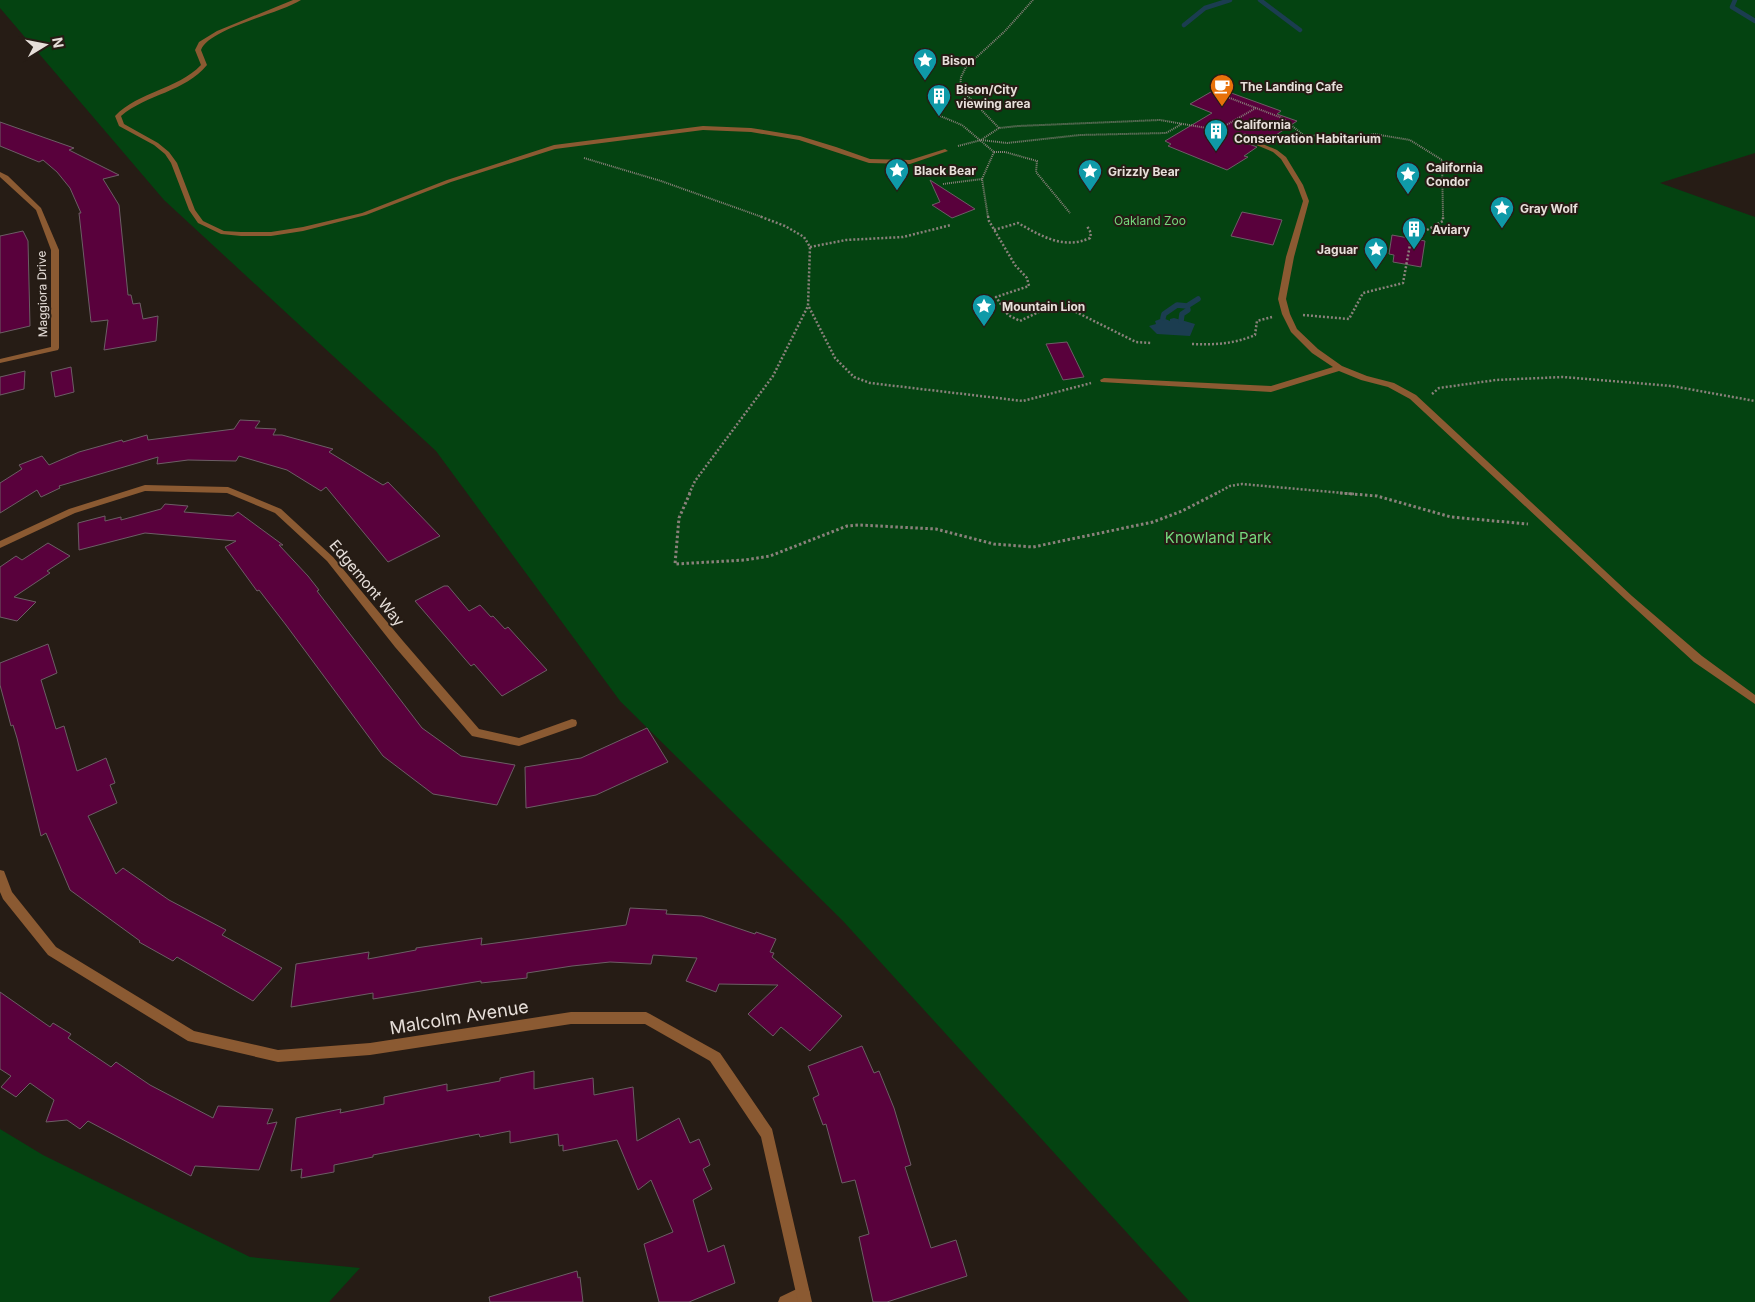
<svg xmlns="http://www.w3.org/2000/svg" width="1755" height="1302" font-family="Inter,sans-serif">
	<style>
		.green { fill: #044311 }
		.water { fill: #1b3d50 }
		.lines { fill: none; stroke-linecap: round; stroke-linejoin: round }
		.stream-far1 { stroke: #1b3d50; stroke-width: 4.5 }
		.stream { stroke: #1b3d50; stroke-width: 5.5 }
		.building { fill: #59013c; stroke: #6c5e65 }
		.path-far2 { stroke: #8a817b; stroke-width: 2; stroke-dasharray: 1 1; stroke-linecap: butt }
		.path-far1 { stroke: #8a817b; stroke-width: 2.5; stroke-dasharray: 2 2; stroke-linecap: butt }
		.path { stroke: #8a817b; stroke-width: 3; stroke-dasharray: 2.5 2.5; stroke-linecap: butt }
		.service { fill: #8b5a32; fill-rule: evenodd }
		.minor { fill: #8b5a32; fill-rule: evenodd }
		.tertiary { fill: #8b5a32; fill-rule: evenodd }
		.labels { text-anchor: middle; dominant-baseline: central; stroke-width: 4; stroke-linejoin: round; paint-order: stroke }
		.far-poi-label { font-size: 12px; font-weight: bold; fill: #e7dfda; stroke: #261c15; text-anchor: start }
		.far-park-label { font-size: 12px; fill: #75d97d; stroke: #261c15 }
		.far-street-label { font-size: 12px; fill: #e7dfda; stroke: #261c15 }
		.park-label { font-size: 15px; fill: #75d97d; stroke: #261c15 }
		.street-label { font-size: 15px; fill: #e7dfda; stroke: #261c15 }
		.near-street-label { font-size: 18px; fill: #e7dfda; stroke: #261c15 }
	</style>
	<rect width="100%" height="100%" fill="#261c15"/>
	<!-- green -->
	<path class="green" d="M0 0H1755V153L1660 183 1755 217V1302H1190L843 921 620 701 436 451 164 200 0 8Z
		M0 1129 43 1155 250 1257 360 1268 329 1302H0Z"/>
	<!-- water -->
	<path class="water" d="M1163 318 1170 321V319L1174 318 1195 324 1190 336 1157 334 1149 326 1156 324 1155 321Z"/>
	<g class="lines">
		<!-- stream-far1 -->
		<path class="stream-far1" d="M1260 0 1300 30
			M1735 0 1732 7 1755 21
			M1184 25 1205 8 1230 0"/>
		<!-- stream -->
		<path class="stream" d="M1163 318 1164 314 1177 305 1187 306
			M1181 321 1182 314 1188 310 1187 306 1198 299"/>
	</g>
	<!-- building -->
	<path class="building" d="M1216 89 1223 90 1281 111 1277 114 1297 121 1264 143 1245 134 1240 136 1241 141 1257 147 1244 156 1248 157 1227 170 1168 146 1171 144 1165 141 1212 113 1190 104Z
		M0 122 74 148 69 150 119 175 103 179 119 205 128 295H131L133 304 140 303 143 319 158 316 156 341 104 350 108 320 91 322 79 213H81L70 188 57 172 43 160 39 162 0 146Z
		M930 180 975 209 952 218 932 205 940 202Z
		M1242 212 1282 220 1273 245 1231 236Z
		M23 231 28 241 30 326 0 333V236Z
		M1392 235 1425 241 1421 267 1393 262 1394 255 1389 254Z
		M1067 342 1084 377 1063 380 1046 344Z
		M71 367 74 392 55 397 51 372Z
		M25 371 24 389 0 395V377Z
		M240 420 260 421 255 428 276 429 273 435H282L333 449 329 452 383 485 388 482 440 536 388 562 326 487 321 491 287 470 239 456 236 461 188 460 157 464 158 457 59 486 60 488 41 497 37 490 0 513V483L22 469 19 465 42 456 49 465 79 452 122 440 123 442 147 435 148 440 234 429Z
		M165 504 188 506 184 512 233 516 238 512 283 545H279L308 576 319 590 317 591 422 728 461 756 515 765 497 805 433 794 383 756 286 625 259 590 257 591 225 547 236 541 145 533 79 550 78 523 105 516V521L121 517V520L161 509Z
		M48 543 70 556 47 571 50 573 14 597 36 602 17 621 0 617V567L16 556 22 560Z
		M444 586H448L469 611 480 605 491 617 493 616 505 629 508 627 547 670 502 696 474 664 471 666 415 601Z
		M48 644 57 673 41 680 56 729 64 726 77 771 106 758 115 783 110 785 117 803 88 816 116 874 123 868 169 900 226 930 222 935 282 968 253 1001 177 957 173 961 139 942 140 941 70 890 46 833 41 836 17 738 13 725 11 726 0 685V663Z
		M647 728 668 762 596 795 526 808 525 767 581 758Z
		M630 908 667 910 666 914 702 916 755 934 756 932 776 939 770 952 774 953 772 957 842 1016 810 1051 781 1027 773 1036 748 1014 778 985 719 984 716 992 686 981 697 958 653 955 651 964 610 962 572 966 527 973V978L481 983V981L373 999V993L291 1007 296 964 369 952 368 959 416 950V948L482 938 481 945 626 925Z
		M0 992 50 1027 53 1023 71 1034 68 1038 111 1067 116 1062 150 1085 213 1118 218 1106 273 1109 267 1124 277 1122 259 1170 195 1166 191 1176 88 1121 80 1129 67 1120 46 1122 54 1100 30 1083 16 1097 1 1087 11 1076 0 1069Z
		M862 1046 874 1073 879 1071 894 1108 911 1165 905 1167 931 1248 956 1240 967 1276 887 1302H873L859 1237 869 1234 855 1180 842 1183 826 1124 823 1125 813 1098 819 1095 808 1066Z
		M534 1071V1089L593 1078 594 1095 633 1087 637 1141 679 1118 690 1143 699 1139 710 1165 703 1169 712 1189 693 1200 708 1252 724 1245 735 1283 689 1302H659L644 1244 673 1232 651 1180 638 1190 617 1140 563 1151V1145L559 1146 558 1134 510 1143V1131L480 1137 479 1134 373 1155V1157L334 1165V1172L301 1178 302 1169 291 1171 296 1118 341 1109 340 1113 384 1104V1097L447 1084V1091L500 1081V1078Z
		M577 1271 578 1278 580 1277 583 1302H490L489 1297Z"/>
	<g class="lines">
		<!-- path-far2 -->
		<path class="path-far2" d="M1218 97 1222 95 1282 118 1306 137 1318 135 1348 141 1374 134 1410 140 1442 160 1443 217
			M940 116 962 125 994 152 982 179 988 217
			M999 128 960 88 961 77 966 67 1005 31 1033 0
			M981 140 1007 143 1080 135 1166 133 1182 124
			M958 146 981 140 999 128 1018 126 1160 120 1218 130 1256 108
			M994 152H1005L1037 161 1036 172 1070 213
			M584 158 661 181 762 217
			M943 184 982 179"/>
		<!-- path-far1 -->
		<path class="path-far1" d="M988 216 989 221 1015 265 1027 278 1029 286 996 297 1008 315 1020 321 1053 305 1074 311 1136 342 1152 343
			M994 230 1018 223C1041 236 1064 250 1090 238L1091 233 1087 226
			M810 247 846 240 903 237 951 225
			M809 307 835 358 854 377 870 383 1023 401 1091 383
			M1303 315 1349 319 1363 293 1403 283 1411 239 1443 221V216
			M1192 344C1214 345 1234 344 1255 335L1257 321 1272 317
			M1432 394 1439 388 1496 380 1563 377 1672 386 1755 401
			M689 494 695 481 773 376 808 306 810 247 804 237 785 226 759 216
			M1215 494 1230 486 1242 484 1354 494"/>
		<!-- path -->
		<path class="path" d="M690 493 679 518 675 564 745 560 770 556 847 526 859 525 936 529 994 544 1033 547 1153 522 1182 511 1217 493
			M1340 493 1377 496 1451 517 1528 524"/>
		<!-- service -->
		<path class="service" d="M293 0H301C279 14 210 28 201 50L207 65C185 92 147 94 121 116L124 124 158 143 169 152 177 163 195 210 203 221 224 231 241 232H271L303 227 362 213 447 180 554 145 703 126 751 128 800 136 836 147 870 159 910 160 945 149 948 151 910 164 869 163 799 140 751 132 703 130 555 149 451 182 366 215 303 231 271 236H241L221 234 198 223 189 210 171 163 165 154 154 145 119 126 115 116C139 91 177 90 201 65L195 50 199 42 217 31Z
			M1244 136 1277 150 1286 157 1303 185 1309 201 1294 257 1286 299 1290 314 1297 329 1318 349 1342 366 1367 376 1394 383 1416 395 1632 596 1702 656 1755 695V704L1694 662 1626 600 1410 399 1388 387 1361 380 1339 371 1271 392 1101 382 1100 380 1104 378 1271 386 1333 367 1312 353 1291 332 1282 314 1278 299 1286 257 1303 201 1297 185 1281 159 1273 152 1242 139 1241 138Z"/>
		<!-- minor -->
		<path class="minor" d="M0 172 8 176 41 208 59 250V348L58 350 0 363V359L51 347V250L36 210 0 177Z
			M145 485 228 487 281 509 333 557 403 641 479 729 519 738 572 719 576 720 577 723 576 726 519 746 472 736 395 647 327 561 275 513 227 493 145 491 75 513 0 548V541L69 509Z
			M803 1286 808 1288 810 1293 808 1298 800 1302H778L780 1297Z"/>
		<!-- tertiary -->
		<path class="tertiary" d="M0 870 4 871 12 892 56 947 194 1031 278 1050 370 1043 571 1012H646L650 1014 720 1053 772 1129 812 1302H798L761 1137 710 1061 645 1024H571L370 1055 278 1062 188 1041 48 955 3 899 0 892Z"/>
	</g>
	<!-- icons -->
	<defs>
		<g id="sight-pin" transform="scale(1.25)"><path d="M0 17L-7.5 6A9.5 9.5 0 1 1 7.5 6Z" fill="#0f9aa8" stroke="#261c15"/><path d="M0-6L1.8-2.2L6-1.7L2.9 1.2L3.7 5.4L0 3.3L-3.7 5.4L-2.9 1.2L-6-1.7L-1.8-2.2Z" fill="#fff"/></g>
		<g id="cafe-pin" transform="scale(1.25)"><path d="M0 17L-7.5 6A9.5 9.5 0 1 1 7.5 6Z" fill="#e8710a" stroke="#261c15"/><path d="M-5.5-4.5H6V0H3Q3 3.5 0 3.5H-2.5Q-5.5 3.5-5.5 0ZM3-3.2v2h1.7v-2ZM-6 4.5H4V6H-6Z" fill="#fff"/></g>
		<g id="building-pin" transform="scale(1.25)"><path d="M0 17L-7.5 6A9.5 9.5 0 1 1 7.5 6Z" fill="#0f9aa8" stroke="#261c15"/><path d="M-4-6H4V6H1V3H-1V6H-4ZM-2.5-4.3h1.7v1.8h-1.7ZM.8-4.3h1.7v1.8H.8ZM-2.5-1h1.7V.8h-1.7ZM.8-1h1.7V.8H.8Z" fill="#fff"/></g>
	</defs>
	<g fill-rule="evenodd">
		<use href="#sight-pin" x="925" y="60"/>
		<use href="#cafe-pin" x="1222" y="86"/>
		<use href="#building-pin" x="939" y="96"/>
		<use href="#building-pin" x="1216" y="131"/>
		<use href="#sight-pin" x="897" y="170"/>
		<use href="#sight-pin" x="1090" y="171"/>
		<use href="#sight-pin" x="1408" y="174"/>
		<use href="#sight-pin" x="1502" y="208"/>
		<use href="#building-pin" x="1414" y="229"/>
		<use href="#sight-pin" x="1376" y="249"/>
		<use href="#sight-pin" x="984" y="306"/>
	</g>
	<g class="labels">
		<!-- far-poi labels -->
		<g class="far-poi-label">
			<text x="942" y="60">Bison</text>
			<text x="1240" y="86">The Landing Cafe</text>
			<text x="956" y="89">Bison/City<tspan x="956" dy="14">viewing area</tspan></text>
			<text x="1234" y="124">California<tspan x="1234" dy="14">Conservation Habitarium</tspan></text>
			<text x="1426" y="167">California<tspan x="1426" dy="14">Condor</tspan></text>
			<text x="914" y="170">Black Bear</text>
			<text x="1108" y="171">Grizzly Bear</text>
			<text x="1520" y="208">Gray Wolf</text>
			<text x="1432" y="229">Aviary</text>
			<text x="1358" y="249" text-anchor="end">Jaguar</text>
			<text x="1002" y="306">Mountain Lion</text>
		</g>
		<!-- far-park labels -->
		<g class="far-park-label">
			<text x="1150" y="220">Oakland Zoo</text>
		</g>
		<!-- far-street labels -->
		<g class="far-street-label">
			<text transform="translate(42 294) rotate(-91)">Maggiora Drive</text>
		</g>
		<!-- park labels -->
		<g class="park-label">
			<text x="1218" y="537">Knowland Park</text>
		</g>
		<!-- street labels -->
		<g class="street-label">
			<text transform="translate(367 583) rotate(50)">Edgemont Way</text>
		</g>
		<!-- near-street labels -->
		<g class="near-street-label">
			<text transform="translate(459 1017) rotate(-9)">Malcolm Avenue</text>
		</g>
	</g>
	<!-- north arrow -->
	<g transform="translate(45 45) rotate(80)" stroke="#261c15" stroke-width="4" paint-order="stroke">
	<path d="M0-4L9 19L0 12L-9 19Z" fill="#e7dfda"/>
	<text y="-8" font-size="14" font-weight="bold" text-anchor="middle" fill="#e7dfda">N</text>
	</g>
</svg>
